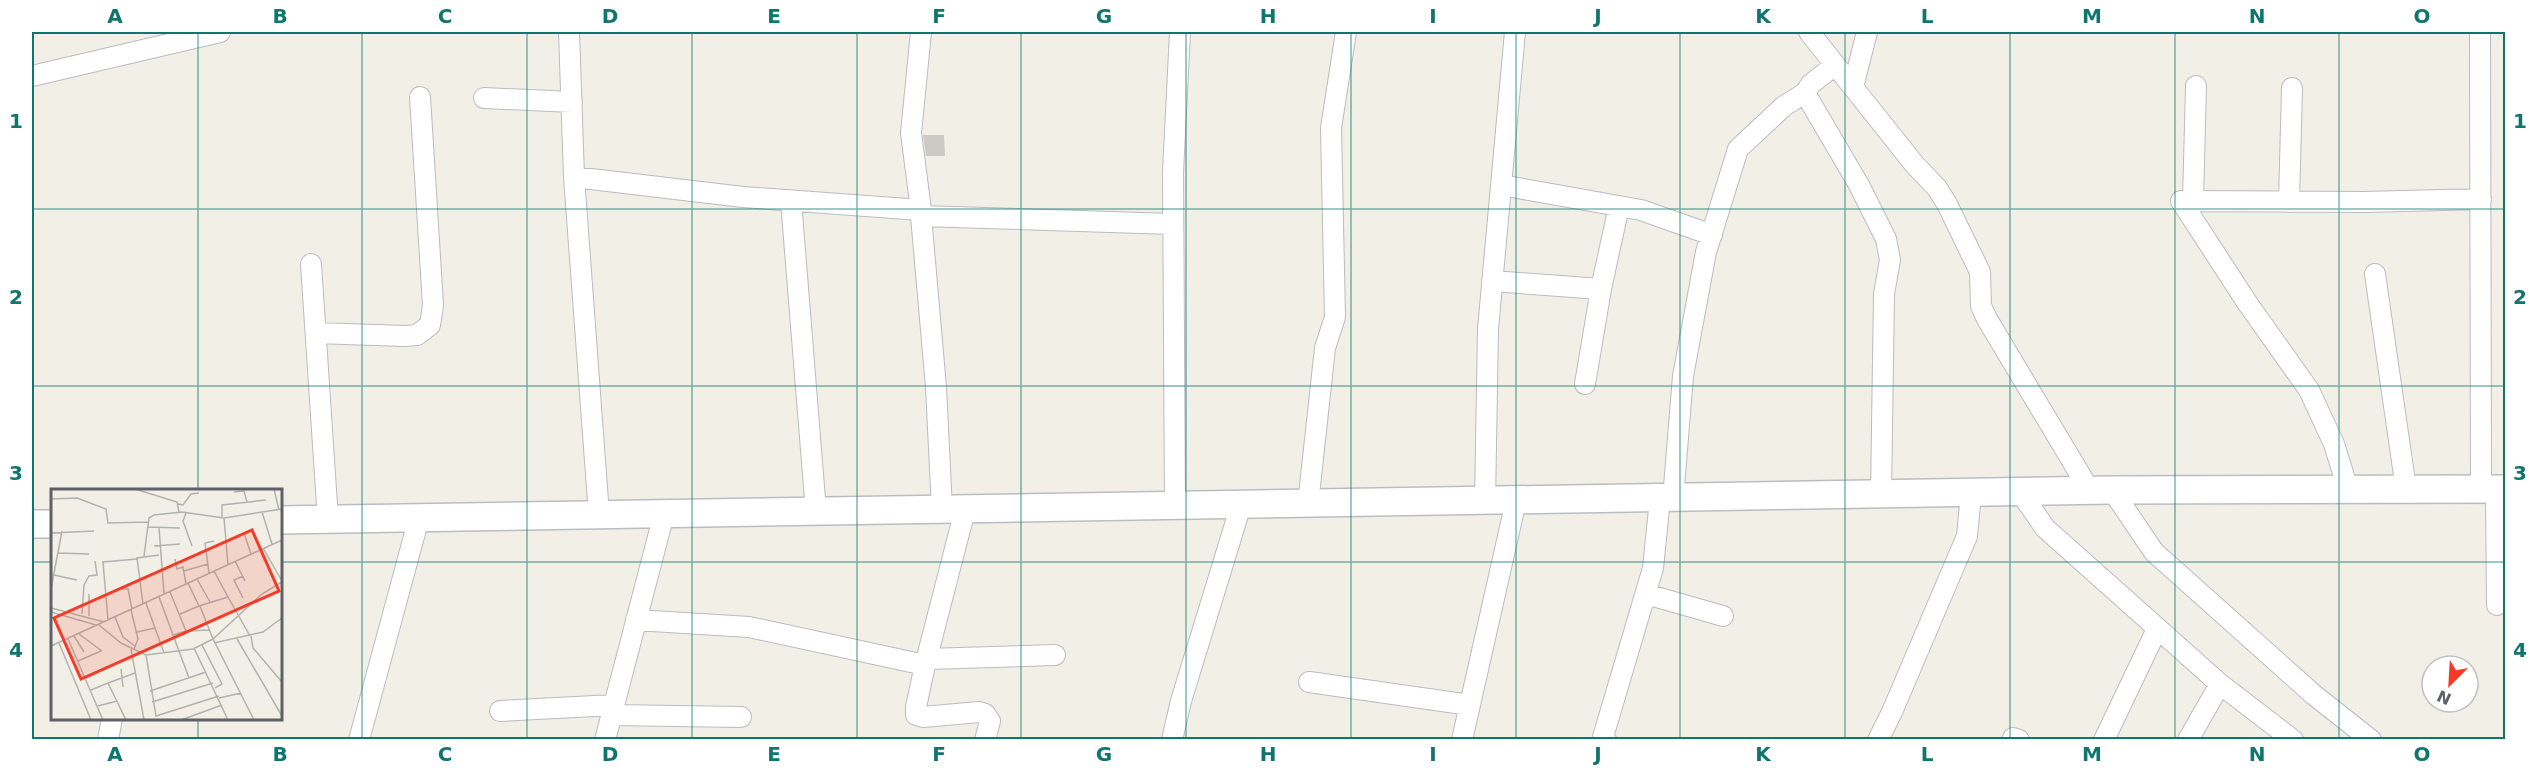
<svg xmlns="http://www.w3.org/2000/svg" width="2537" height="771" font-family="'DejaVu Sans',sans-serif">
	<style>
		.building { fill: #cccac3 }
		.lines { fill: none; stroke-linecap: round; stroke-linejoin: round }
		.minor-casing { stroke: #b9bcc1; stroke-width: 22 }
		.secondary-casing { stroke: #babdc3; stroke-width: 30 }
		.minor { stroke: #fff; stroke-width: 20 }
		.secondary { stroke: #fff; stroke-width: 27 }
		.grid { fill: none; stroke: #0f766e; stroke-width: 1.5; stroke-opacity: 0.55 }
		.inset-road { fill: none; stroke: #b2b3b0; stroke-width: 1.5 }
		.view { fill: #f63a28; fill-opacity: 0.15; stroke: #f63a28; stroke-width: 3 }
		.inset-edge { fill: none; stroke: #5e6268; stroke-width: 3 }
		.neatline { fill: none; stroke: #0f766e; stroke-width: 2 }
		.grid-label { font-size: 20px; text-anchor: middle; font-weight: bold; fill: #0f766e }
	</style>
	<rect width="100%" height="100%" fill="#f1efe6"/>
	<!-- building -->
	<path class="building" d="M923 135H944L945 156H926Z"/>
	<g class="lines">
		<!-- minor casing -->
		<g class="minor-casing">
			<path id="minor" d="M569 32 574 177
				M1809 32 1915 165 1937 188 1947 204 1980 272 1981 306 1987 319 2090 491
				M2480 32 2481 489
				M32 76 220 32
				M1853 87 1867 32
				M1805 93 1859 185 1886 239 1890 260 1884 294 1881 495
				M484 98 572 102
				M1501 185 1641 210 1712 235
				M791 201 816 512
				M2181 201 2248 304 2309 390 2334 444 2348 489
				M2181 201 2364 202 2481 199
				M2193 201 2196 86
				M2289 202 2292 88
				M921 210 911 133 921 32
				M311 264 328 520
				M2375 274 2406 489
				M1492 281 1601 289
				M316 333 405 336 417 335 430 325 433 305 420 97
				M1585 384 1601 289 1619 206
				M2496 489 2497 605
				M2112 490 2154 552 2314 695 2371 740
				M2021 493 2045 528 2220 684 2293 740
				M1673 499 1683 376 1706 252 1738 149 1784 106 1805 93 1811 84 1835 65
				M1485 502 1488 329 1515 32
				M1308 504 1325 348 1335 317 1331 128 1346 32
				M1175 506 1173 172 1180 32
				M942 510 936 387 921 216 1173 224
				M965 510 925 665 916 707V715L923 717 979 712 985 714 990 721 985 740
				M599 515 574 177 743 197 921 210V216
				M1646 594 1723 616
				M636 620 749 627 925 665
				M927 659 1055 655
				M1309 682 1470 705
				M500 711 614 705
				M612 715 741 717
				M2013 738 2019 740
				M108 740 112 718
				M359 740 419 518
				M605 740 664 514
				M1172 740 1181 701 1241 505
				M1462 740 1516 501
				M1606 740 1603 737 1653 568 1660 499
				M1878 740 1892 712 1967 536 1971 494
				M2104 740 2157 629
				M2188 740 2220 684"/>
		</g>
		<!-- secondary casing -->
		<g class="secondary-casing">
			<path id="secondary" d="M280 520 2112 490 2506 489
				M32 524H52"/>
		</g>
		<!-- minor -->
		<use href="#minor" class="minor"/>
		<!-- secondary -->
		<use href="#secondary" class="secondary"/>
	</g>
	<!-- grid -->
	<path class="grid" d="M198 32V490M362 32V740M527 32V740M692 32V740M857 32V740M1021 32V740M1186 32V740M1351 32V740M1516 32V740M1680 32V740M1845 32V740M2010 32V740M2175 32V740M2339 32V740M32 209H2506M32 386H2506M32 562H52M280 562H2506M198 718V740"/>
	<!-- overview -->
	<g transform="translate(51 489)">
		<rect width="231" height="231" fill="#f1efe6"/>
		<path class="inset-road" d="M84 0 126 13 128 23M223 0 228 21M183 3 193 2 196 13M0 10 26 9 55 20 57 34 98 33M127 15 132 16 140 5 148 4M211 23 221 55M135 24 132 32 141 57M171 29V16L215 11M173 29 177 76M97 38 129 39M108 38 113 105M0 44 43 42M193 44 200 65M103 57 129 55M212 59 231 92M7 64 38 65M93 67 98 29 103 26 131 23 173 29 231 20M124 70 126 80 132 78 135 95M184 72 194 92M133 82 157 75M158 84 154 54 163 52M3 86 26 91M192 87 183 91 192 109M146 90 159 113M0 100 11 42M70 100H77L81 120M119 103 135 142 122 146M108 108 138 189M177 108 199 147M95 114 113 164M92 115 86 69 108 66M148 117 177 108 163 82M149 117 162 150 211 105 231 93M0 119 53 133M80 121 87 150 83 160M0 123 45 136M31 125 33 96 38 87 46 86 44 72M129 125 148 117 137 94M38 127V105M64 128 72 148 84 157M57 131 52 73 86 70M48 136 70 154 95 166 142 160 162 150 203 231M135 142 158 141M86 143 104 139M28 145 51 162M23 147 33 163M200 147 202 159 231 193M17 150 52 231M186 150 231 227M8 154 40 231M163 154 212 143 231 129M151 156 171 195 164 199M0 157 231 51M143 159 177 231M80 160 93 231M95 166 105 227 168 207M27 172 50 162M70 180 72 198M35 189 62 176M57 194 84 184M40 201 57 194 75 231M99 202 155 183M168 209 190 204M101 213 162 194M47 217 66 212M130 231 171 216"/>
		<path class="view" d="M201 41 228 102 30 190 3 129Z"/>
		<rect width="231" height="231" class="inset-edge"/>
	</g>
	<!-- border -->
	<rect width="2537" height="771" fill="none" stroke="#ffffff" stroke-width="66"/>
	<!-- north arrow -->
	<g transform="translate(2450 684) rotate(204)"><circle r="28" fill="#ffffff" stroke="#bfc0c3" stroke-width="1.5"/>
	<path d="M0-4.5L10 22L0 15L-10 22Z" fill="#f63a28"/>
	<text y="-9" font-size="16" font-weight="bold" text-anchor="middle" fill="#5e6268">N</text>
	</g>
	<rect x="33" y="33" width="2471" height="705" class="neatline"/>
	<g class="grid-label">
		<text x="115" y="23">A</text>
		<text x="280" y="23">B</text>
		<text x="445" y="23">C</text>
		<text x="610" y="23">D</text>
		<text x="774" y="23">E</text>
		<text x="939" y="23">F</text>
		<text x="1104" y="23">G</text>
		<text x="1268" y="23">H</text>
		<text x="1433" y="23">I</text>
		<text x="1598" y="23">J</text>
		<text x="1763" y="23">K</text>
		<text x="1927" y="23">L</text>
		<text x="2092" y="23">M</text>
		<text x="2257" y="23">N</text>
		<text x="2422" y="23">O</text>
		<text x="16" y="128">1</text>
		<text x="2520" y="128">1</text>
		<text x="16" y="304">2</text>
		<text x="2520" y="304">2</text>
		<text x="16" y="480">3</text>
		<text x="2520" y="480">3</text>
		<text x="16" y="657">4</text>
		<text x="2520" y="657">4</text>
		<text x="115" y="761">A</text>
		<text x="280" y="761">B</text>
		<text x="445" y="761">C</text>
		<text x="610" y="761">D</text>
		<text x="774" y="761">E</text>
		<text x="939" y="761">F</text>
		<text x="1104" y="761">G</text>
		<text x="1268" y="761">H</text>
		<text x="1433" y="761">I</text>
		<text x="1598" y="761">J</text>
		<text x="1763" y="761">K</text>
		<text x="1927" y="761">L</text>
		<text x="2092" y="761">M</text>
		<text x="2257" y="761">N</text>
		<text x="2422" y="761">O</text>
	</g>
</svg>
